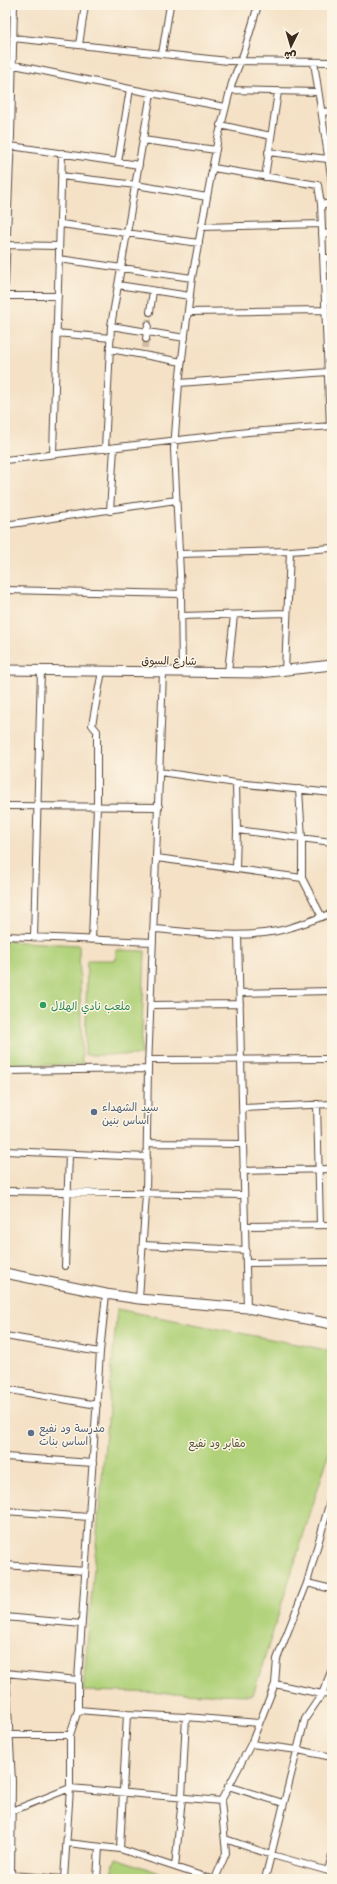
<svg xmlns="http://www.w3.org/2000/svg" width="337" height="1884" font-family="'Playpen Sans','Playpen Sans Arabic',sans-serif">
	<style>
		.green { fill: #b0d179; stroke: #767e4c }
		.lines { fill: none; stroke-linecap: round; stroke-linejoin: round }
		.street-tunnel { stroke: #cfbca4; stroke-width: 6; stroke-dasharray: 6 3; stroke-linecap: butt }
		.street-casing { stroke: #574537; stroke-width: 8 }
		.secondary-casing { stroke: #574537; stroke-width: 11 }
		.street { stroke: #fff; stroke-width: 6 }
		.secondary { stroke: #fff; stroke-width: 9 }
		.leisure-dot { fill: #2e9e5b; stroke: #fcf5e5; stroke-width: 1.5 }
		.service-dot { fill: #5c6f8a; stroke: #fcf5e5; stroke-width: 1.5 }
		.labels { text-anchor: middle; dominant-baseline: central; stroke-width: 3; stroke-linejoin: round; paint-order: stroke }
		.street-label { font-size: 11px; fill: #3b2a1e; stroke: #fcf5e5 }
		.leisure-label { font-size: 11px; fill: #27864d; stroke: #fcf5e5; text-anchor: start }
		.service-label { font-size: 11px; fill: #4e5e75; stroke: #fcf5e5; text-anchor: start }
		.park-label { font-size: 11px; fill: #585435; stroke: #fcf5e5 }
	</style>
	<rect width="100%" height="100%" fill="#fcf5e5"/>
	<filter id="ink" filterUnits="userSpaceOnUse"><feTurbulence type="fractalNoise" baseFrequency=".025" numOctaves="2"/><feDisplacementMap in="SourceGraphic" scale="8" xChannelSelector="R" yChannelSelector="G"/><feConvolveMatrix kernelMatrix="1 2 1 2 8 2 1 2 1" color-interpolation-filters="sRGB"/></filter>
	<filter id="wash" filterUnits="userSpaceOnUse"><feTurbulence type="fractalNoise" baseFrequency=".012" numOctaves="4" result="noise"/><feDisplacementMap in="SourceGraphic" scale="16" xChannelSelector="R" yChannelSelector="G"/><feGaussianBlur stdDeviation="0.9" result="paint"/><feColorMatrix in="noise" values="0 0 0 0 0 0 0 0 0 0 0 0 0 0 0 0 0 1.4 0 .05"/><feComposite in="paint" operator="in"/></filter>
	<g filter="url(#wash)">
		<rect width="100%" height="100%" fill="#f4e1c6"/>
		<!-- green -->
		<path class="green" d="M5 941 79 945 82 1065H5Z
			M116 950 145 951 141 1055H85L87 960H116Z
			M117 1309 332 1351V1444L253 1695 83 1691Z
			M116 1858 177 1879H109Z"/>
	</g>
	<g filter="url(#ink)">
		<g class="lines">
			<!-- street-tunnel -->
			<path class="street-tunnel" d="M148 325 150 312
				M145 348 146 339"/>
			<!-- street casing -->
			<g class="street-casing">
				<path id="street" d="M13 38 228 61 332 62
					M79 45 85 5
					M162 54 170 5
					M314 62 332 183
					M5 63 130 89 225 107
					M230 90 318 92
					M322 112 332 111
					M220 125 271 136
					M143 140 216 150
					M11 146 139 165
					M268 152 328 159
					M118 162 130 89
					M213 168 318 185 321 204 330 426
					M61 176 136 185 207 197
					M265 177 278 92
					M321 204H332
					M61 224 199 243
					M202 227 322 224
					M322 234 332 233
					M5 245 59 246
					M323 258H332
					M59 259 192 278
					M5 284 11 135 14 5
					M118 285 190 296
					M5 296H58
					M150 312 153 291
					M188 312 326 310
					M111 326 185 338
					M56 333 111 338
					M146 339 148 325
					M110 349 182 362
					M179 383 328 372
					M105 449 111 326 151 93
					M53 454 62 153
					M5 460 248 432 332 426
					M110 511 114 448
					M5 525 176 500
					M290 551 332 548
					M179 554 290 551 285 671
					M5 590 181 594
					M181 616 287 613
					M182 672 181 594 174 449 179 383 192 278 218 138 232 83 244 52 258 5
					M228 672 234 615
					M160 772 236 783 332 793
					M236 783 237 830 236 869
					M299 789 302 839V878L322 917
					M5 806 159 807
					M237 830 332 842
					M157 858 302 878
					M154 929C194 932 237 939 277 931 296 927 313 920 332 913
					M238 935 247 1308
					M5 936 153 942
					M34 938 41 670
					M92 940 97 806V731L92 725 102 671
					M240 993 332 991
					M151 1005 240 1004
					M148 1060 332 1059
					M5 1071 148 1069
					M317 1104 320 1225
					M242 1108 332 1104
					M147 1143 243 1144
					M5 1151 147 1157
					M243 1171 332 1169
					M5 1191 244 1195
					M245 1226 332 1225
					M143 1245 246 1250
					M246 1263 332 1262
					M65 1266 69 1154
					M139 1299 146 1194 148 1069 163 672
					M5 1336 100 1352
					M5 1389 97 1405
					M5 1457 93 1463
					M5 1511 89 1517
					M5 1565 85 1571
					M307 1583 332 1589
					M5 1617 82 1624
					M5 1673 78 1680
					M275 1684 322 1694 332 1669
					M78 1710 127 1714 120 1849
					M127 1714 186 1717 182 1798 175 1867
					M186 1717 259 1723
					M9 1735H70
					M251 1744 298 1750 332 1757
					M228 1786 283 1803
					M12 1811 70 1788 221 1801
					M225 1839 272 1855 332 1872
					M67 1843 120 1849 211 1879
					M328 1871 332 1855
					M11 1875 62 1879
					M5 1879 11 1875 12 1781 6 1673
					M64 1879 70 1788V1735L78 1710V1680L100 1352 106 1294
					M97 1879 99 1847
					M215 1879 226 1853 221 1801 251 1744 275 1684 277 1659 307 1583 332 1494
					M265 1879 305 1719 322 1694 332 1695"/>
			</g>
			<!-- secondary casing -->
			<g class="secondary-casing">
				<path id="secondary" d="M5 670 260 673 332 665
					M5 1273 106 1294 139 1299 247 1308 332 1324"/>
			</g>
			<!-- street -->
			<use href="#street" class="street"/>
			<!-- secondary -->
			<use href="#secondary" class="secondary"/>
		</g>
	</g>
	<!-- markers -->
	<circle class="leisure-dot" cx="43" cy="1005" r="4"/>
	<g class="service-dot">
		<circle cx="94" cy="1112" r="4"/>
		<circle cx="31" cy="1433" r="4"/>
	</g>
	<g class="labels">
		<!-- street labels -->
		<g class="street-label">
			<text transform="translate(169 660) rotate(1)">شارع السوق</text>
		</g>
		<!-- leisure labels -->
		<g class="leisure-label">
			<text x="51" y="1005">ملعب نادي الهلال</text>
		</g>
		<!-- service labels -->
		<g class="service-label">
			<text x="102" y="1106">سيد الشهداء<tspan x="102" dy="13">اساس بنين</tspan></text>
			<text x="39" y="1427">مدرسة ود نفيع<tspan x="39" dy="13">اساس بنات</tspan></text>
		</g>
		<!-- park labels -->
		<g class="park-label">
			<text x="217" y="1442">مقابر ود نفيع</text>
		</g>
	</g>
	<!-- margin -->
	<rect width="337" height="1884" fill="none" stroke="#fcf5e5" stroke-width="20"/>
	<!-- north arrow -->
	<g transform="translate(291 46) rotate(185)" stroke="#fcf5e5" stroke-width="3" paint-order="stroke">
	<path d="M0-3L7 15L0 10L-7 15Z" fill="#3b2a1e"/>
	<text y="-6" font-size="11" font-weight="bold" text-anchor="middle" fill="#3b2a1e">ش</text>
	</g>
</svg>
